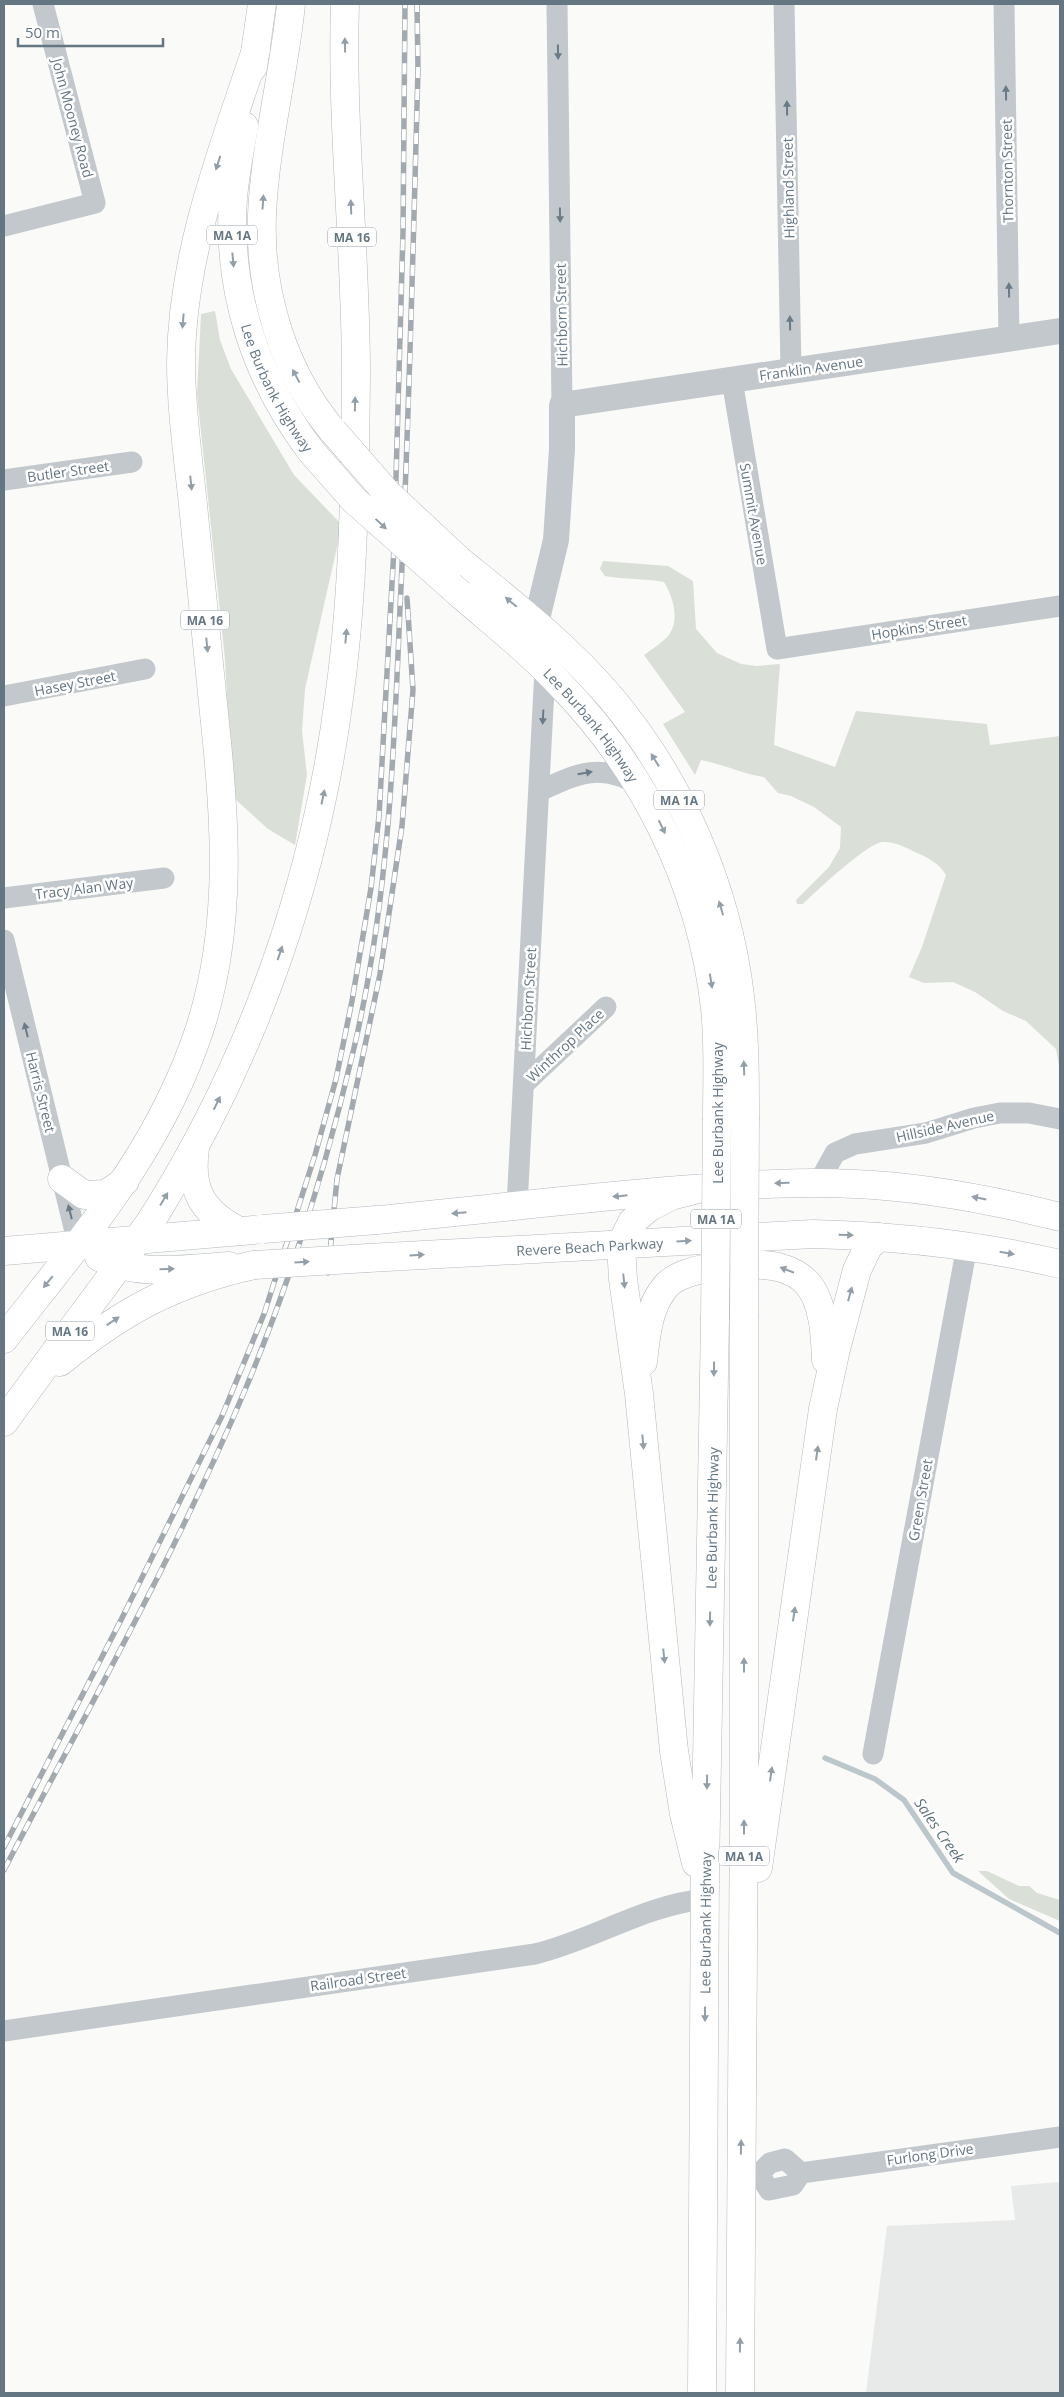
<svg xmlns="http://www.w3.org/2000/svg" width="1064" height="2397" font-family="'Open Sans',sans-serif">
	<style>
		.built { fill: #e8e9e9 }
		.green { fill: #dadfd7 }
		.lines { fill: none; stroke-linecap: round; stroke-linejoin: round }
		.stream { stroke: #bbc7cb; stroke-width: 5.5 }
		.secondary-casing { stroke: #b3babf; stroke-width: 29 }
		.trunk-casing { stroke: #b4b9bd; stroke-width: 29 }
		.minor { stroke: #c3c8cc; stroke-width: 21 }
		.tertiary { stroke: #c3c8cc; stroke-width: 26 }
		.secondary { stroke: #fff; stroke-width: 28 }
		.trunk { stroke: #fff; stroke-width: 28 }
		.rail-casing { stroke: #a2aab0; stroke-width: 5.5 }
		.rail { stroke: #fff; stroke-width: 4; stroke-dasharray: 11; stroke-linecap: butt }
		.secondary-bridge-casing { stroke: #b3babf; stroke-width: 29; stroke-linecap: butt }
		.trunk-bridge-casing { stroke: #b4b9bd; stroke-width: 29; stroke-linecap: butt }
		.secondary-bridge { stroke: #fff; stroke-width: 28 }
		.trunk-bridge { stroke: #fff; stroke-width: 28 }
		.oneway { fill: #939fa8 }
		.oneway2 { fill: #6a7a87 }
		.labels { text-anchor: middle; dominant-baseline: central; stroke-width: 5; stroke-linejoin: round; paint-order: stroke }
		.shield { fill: #fff; stroke: #939fa8; stroke-width: 1 }
		.shield-label { font-size: 12px; font-weight: bold; fill: #657683 }
		.street-label { font-size: 14px; fill: #657683; stroke: #fff }
		.water-label { font-size: 15px; font-style: italic; fill: #60757c; stroke: #fff }
	</style>
	<rect width="100%" height="100%" fill="#fafaf8"/>
	<!-- built -->
	<path class="built" d="M1060 2182V2393H866L887 2226 1015 2220 1011 2186Z"/>
	<!-- green -->
	<path class="green" d="M215 311 220 340 231 369 294 475 342 525 305 689 302 731 307 775 295 845 268 829 235 799 231 775 225 659 197 394 201 314Z
		M603 561 668 566 693 581 696 629 717 653 741 664 757 666 780 664 774 745 835 767 856 711 987 724 990 745 1060 736V1071L1056 1049 1026 1021 1003 1011 975 992 953 982 924 983 909 977 922 947 946 875C939 863 927 857 915 852 905 847 894 841 882 842 868 843 815 892 803 904H797L796 900 829 867 840 848 841 827 814 807 791 796 778 793 764 777C742 774 723 764 701 760L695 775 663 724 685 712 644 655C652 649 663 642 669 635 680 619 673 597 664 582 645 578 625 580 605 576L600 569Z
		M978 1871H987L1019 1886H1029L1037 1893 1060 1900V1921L1009 1899Z"/>
	<g class="lines">
		<!-- stream -->
		<path class="stream" d="M825 1758 875 1779 904 1800 953 1873 1060 1933"/>
		<!-- secondary casing -->
		<g class="secondary-casing">
			<g id="secondary">
				<path d="M377 1220C482 1210 587 1197 693 1189 747 1185 801 1181 855 1184 925 1187 993 1200 1060 1217"/>
				<path d="M4 1251 254 1230"/>
				<path d="M99 1257C139 1277 186 1269 229 1266"/>
				<path id="s1" d="M368 1258 813 1234C896 1236 979 1245 1060 1264"/>
			</g>
		</g>
		<!-- trunk casing -->
		<g class="trunk-casing">
			<g id="trunk">
				<path d="M291 4C284 74 265 144 262 215 259 292 283 372 333 431"/>
				<path d="M253 67 262 4"/>
				<path id="s2" d="M244 126C240 150 235 174 233 198 227 291 255 377 311 451"/>
				<path d="M460 561C513 604 567 646 611 698 681 781 727 888 740 996 745 1036 745 1076 745 1117"/>
				<path id="s3" d="M460 594C492 622 527 649 556 680 644 769 701 884 715 1008 719 1045 717 1082 717 1118"/>
				<path d="M195 1148C189 1190 202 1212 239 1231"/>
				<path d="M62 1179 84 1195 106 1194 125 1181"/>
				<path d="M4 1339C82 1238 159 1153 200 1028 232 928 226 826 215 723 208 650 200 578 193 505 188 457 181 409 181 362 182 253 222 152 256 50"/>
				<path d="M60 1362C121 1312 175 1282 254 1265"/>
				<path d="M643 1362C646 1336 648 1307 666 1286 684 1265 752 1261 778 1267 789 1270 800 1275 807 1283 824 1302 825 1336 826 1360"/>
				<path d="M4 1422C38 1375 73 1328 107 1282 124 1257 144 1233 159 1208 256 1051 317 874 340 691 354 586 355 479 356 374 356 251 341 127 345 4"/>
				<path d="M696 1863 684 1814 674 1751 639 1394 623 1279 621 1245 632 1222 648 1208 671 1196 698 1189"/>
				<path d="M758 1868 823 1409 836 1349 857 1270 868 1247 879 1237"/>
				<path id="s4" d="M702 2393 705 1872 715 1320"/>
				<path d="M740 2393 744 1802V1318"/>
			</g>
		</g>
		<!-- minor -->
		<path class="minor" d="M557 4 562 405
			M784 4 791 371
			M1004 4 1009 339
			M4 226 95 203 43 4
			M732 380 777 649 1060 606
			M4 480 132 462
			M4 696 145 669
			M540 791C578 773 602 762 640 786
			M4 898 164 878
			M4 940 78 1244
			M524 1084 606 1007
			M819 1182 835 1153 855 1144 926 1133 974 1118 1000 1113H1029L1060 1119
			M517 1206 545 669
			M873 1754 967 1246
			M4 2031 535 1954C593 1940 645 1905 705 1899
			M759 2174 769 2190 793 2185 801 2173 1060 2137
			M746 2176 759 2174 770 2163 785 2159 801 2173"/>
		<!-- tertiary -->
		<path class="tertiary" d="M536 623 556 540 562 449V405L1060 331"/>
		<!-- secondary -->
		<use href="#secondary" class="secondary"/>
		<!-- trunk -->
		<use href="#trunk" class="trunk"/>
		<!-- rail casing -->
		<g class="rail-casing">
			<path id="rail" d="M328 1273 337 1179 380 974 402 826 413 690 407 598
				M4 1847 121 1620 222 1416 264 1314 315 1155 336 1079 352 1001 371 888 379 816 394 548 403 232 405 4
				M4 1870C86 1712 176 1554 245 1390 291 1280 327 1164 354 1048 388 903 394 756 400 608 409 429 413 249 418 70L417 4"/>
		</g>
		<!-- rail -->
		<use href="#rail" class="rail"/>
		<!-- secondary-bridge casing -->
		<g class="secondary-bridge-casing">
			<path id="secondary-bridge" d="M263 1229 377 1220
				M254 1265 368 1258"/>
		</g>
		<!-- trunk-bridge casing -->
		<g class="trunk-bridge-casing">
			<path id="trunk-bridge" d="M333 431 387 493 460 561
				M311 451 354 500 460 594
				M744 1318 745 1117
				M715 1320 717 1118"/>
		</g>
		<!-- secondary-bridge -->
		<use href="#secondary-bridge" class="secondary-bridge"/>
		<!-- trunk-bridge -->
		<use href="#trunk-bridge" class="trunk-bridge"/>
	</g>
	<!-- one-way arrows -->
	<defs><path id="oneway-solid" d="M-6-.8H1V-3.2L6.5 0L1 3.2V.8H-6Z" transform="scale(1.25)"/></defs>
	<g class="oneway">
		<use href="#oneway-solid" transform="translate(345 45) rotate(-91)"/>
		<use href="#oneway-solid" transform="translate(218 163) rotate(108)"/>
		<use href="#oneway-solid" transform="translate(263 202) rotate(-86)"/>
		<use href="#oneway-solid" transform="translate(351 207) rotate(-92)"/>
		<use href="#oneway-solid" transform="translate(233 260) rotate(85)"/>
		<use href="#oneway-solid" transform="translate(183 321) rotate(95)"/>
		<use href="#oneway-solid" transform="translate(296 376) rotate(-118)"/>
		<use href="#oneway-solid" transform="translate(355 404) rotate(-89)"/>
		<use href="#oneway-solid" transform="translate(191 483) rotate(84)"/>
		<use href="#oneway-solid" transform="translate(381 524) rotate(43)"/>
		<use href="#oneway-solid" transform="translate(511 602) rotate(-140)"/>
		<use href="#oneway-solid" transform="translate(346 636) rotate(-85)"/>
		<use href="#oneway-solid" transform="translate(207 645) rotate(84)"/>
		<use href="#oneway-solid" transform="translate(655 760) rotate(-122)"/>
		<use href="#oneway-solid" transform="translate(323 797) rotate(-78)"/>
		<use href="#oneway-solid" transform="translate(662 827) rotate(64)"/>
		<use href="#oneway-solid" transform="translate(721 908) rotate(-106)"/>
		<use href="#oneway-solid" transform="translate(280 953) rotate(-71)"/>
		<use href="#oneway-solid" transform="translate(711 981) rotate(81)"/>
		<use href="#oneway-solid" transform="translate(744 1068) rotate(-92)"/>
		<use href="#oneway-solid" transform="translate(217 1103) rotate(-64)"/>
		<use href="#oneway-solid" transform="translate(782 1183) rotate(179)"/>
		<use href="#oneway-solid" transform="translate(620 1196) rotate(174)"/>
		<use href="#oneway-solid" transform="translate(979 1198) rotate(-169)"/>
		<use href="#oneway-solid" transform="translate(164 1199) rotate(-59)"/>
		<use href="#oneway-solid" transform="translate(459 1213) rotate(175)"/>
		<use href="#oneway-solid" transform="translate(846 1235) rotate(2)"/>
		<use href="#oneway-solid" transform="translate(684 1241) rotate(-4)"/>
		<use href="#oneway-solid" transform="translate(1007 1253) rotate(10)"/>
		<use href="#oneway-solid" transform="translate(417 1255) rotate(-3)"/>
		<use href="#oneway-solid" transform="translate(302 1262) rotate(-4)"/>
		<use href="#oneway-solid" transform="translate(167 1269) rotate(-1)"/>
		<use href="#oneway-solid" transform="translate(787 1270) rotate(-159)"/>
		<use href="#oneway-solid" transform="translate(624 1281) rotate(84)"/>
		<use href="#oneway-solid" transform="translate(48 1282) rotate(129)"/>
		<use href="#oneway-solid" transform="translate(850 1294) rotate(-75)"/>
		<use href="#oneway-solid" transform="translate(113 1321) rotate(-33)"/>
		<use href="#oneway-solid" transform="translate(714 1369) rotate(91)"/>
		<use href="#oneway-solid" transform="translate(643 1442) rotate(85)"/>
		<use href="#oneway-solid" transform="translate(817 1453) rotate(-82)"/>
		<use href="#oneway-solid" transform="translate(794 1614) rotate(-82)"/>
		<use href="#oneway-solid" transform="translate(710 1619) rotate(91)"/>
		<use href="#oneway-solid" transform="translate(664 1656) rotate(84)"/>
		<use href="#oneway-solid" transform="translate(744 1665) rotate(-90)"/>
		<use href="#oneway-solid" transform="translate(771 1774) rotate(-82)"/>
		<use href="#oneway-solid" transform="translate(707 1782) rotate(91)"/>
		<use href="#oneway-solid" transform="translate(744 1827) rotate(-90)"/>
		<use href="#oneway-solid" transform="translate(705 2014) rotate(90)"/>
		<use href="#oneway-solid" transform="translate(741 2147) rotate(-89)"/>
		<use href="#oneway-solid" transform="translate(740 2345) rotate(-89)"/>
	</g>
	<g class="oneway2">
		<use href="#oneway-solid" transform="translate(558 52) rotate(89)"/>
		<use href="#oneway-solid" transform="translate(1006 93) rotate(-91)"/>
		<use href="#oneway-solid" transform="translate(787 108) rotate(-91)"/>
		<use href="#oneway-solid" transform="translate(560 215) rotate(89)"/>
		<use href="#oneway-solid" transform="translate(1009 290) rotate(-91)"/>
		<use href="#oneway-solid" transform="translate(790 323) rotate(-91)"/>
		<use href="#oneway-solid" transform="translate(543 717) rotate(93)"/>
		<use href="#oneway-solid" transform="translate(585 773) rotate(-10)"/>
		<use href="#oneway-solid" transform="translate(26 1030) rotate(-104)"/>
		<use href="#oneway-solid" transform="translate(70 1212) rotate(-104)"/>
	</g>
	<g class="labels">
		<!-- shield labels -->
		<g class="shield">
			<rect x="207" y="225.5" width="50" height="19" rx="4"/>
			<rect x="328" y="227.5" width="48" height="19" rx="4"/>
			<rect x="181" y="610.5" width="48" height="19" rx="4"/>
			<rect x="654" y="790.5" width="50" height="19" rx="4"/>
			<rect x="691" y="1209.5" width="50" height="19" rx="4"/>
			<rect x="46" y="1321.5" width="48" height="19" rx="4"/>
			<rect x="719" y="1846.5" width="50" height="19" rx="4"/>
		</g>
		<g class="shield-label">
			<text x="232" y="235">MA 1A</text>
			<text x="352" y="237">MA 16</text>
			<text x="205" y="620">MA 16</text>
			<text x="679" y="800">MA 1A</text>
			<text x="716" y="1219">MA 1A</text>
			<text x="70" y="1331">MA 16</text>
			<text x="744" y="1856">MA 1A</text>
		</g>
		<!-- street labels -->
		<g class="street-label">
			<text transform="translate(73 118) rotate(75)">John Mooney Road</text>
			<text transform="translate(1007 171) rotate(-91)">Thornton Street</text>
			<text transform="translate(788 188) rotate(-91)">Highland Street</text>
			<text transform="translate(561 315) rotate(-91)">Hichborn Street</text>
			<text transform="translate(811 368) rotate(-8)">Franklin Avenue</text>
			<text stroke="none"><textPath href="#s2" startOffset="271">Lee Burbank Highway</textPath></text>
			<text transform="translate(68 471) rotate(-8)">Butler Street</text>
			<text transform="translate(754 514) rotate(80)">Summit Avenue</text>
			<text transform="translate(919 627) rotate(-9)">Hopkins Street</text>
			<text transform="translate(75 683) rotate(-11)">Hasey Street</text>
			<text stroke="none"><textPath href="#s3" startOffset="186">Lee Burbank Highway</textPath></text>
			<text transform="translate(84 888) rotate(-7)">Tracy Alan Way</text>
			<text transform="translate(528 999) rotate(-87)">Hichborn Street</text>
			<text transform="translate(565 1045) rotate(-43)">Winthrop Place</text>
			<text transform="translate(41 1092) rotate(76)">Harris Street</text>
			<text transform="translate(717 1113) rotate(-90)">Lee Burbank Highway</text>
			<text transform="translate(945 1126) rotate(-13)">Hillside Avenue</text>
			<text stroke="none"><textPath href="#s1" startOffset="222">Revere Beach Parkway</textPath></text>
			<text transform="translate(920 1500) rotate(-80)">Green Street</text>
			<text stroke="none"><textPath href="#s4" startOffset="875">Lee Burbank Highway</textPath></text>
			<text stroke="none"><textPath href="#s4" startOffset="470">Lee Burbank Highway</textPath></text>
			<text transform="translate(358 1979) rotate(-8)">Railroad Street</text>
			<text transform="translate(930 2154) rotate(-8)">Furlong Drive</text>
		</g>
		<!-- water labels -->
		<g class="water-label">
			<text transform="translate(940 1830) rotate(55)">Sales Creek</text>
		</g>
	</g>
	<!-- border -->
	<rect width="1064" height="2397" fill="none" stroke="#657683" stroke-width="10"/>
	<!-- scale -->
	<path d="M18 38v8h145v-8" fill="none" stroke="#657683" stroke-width="2.5"/>
	<text x="25" y="38" font-size="15" fill="#657683" stroke="#ffffff" stroke-width="4" paint-order="stroke">50 m</text>
</svg>
